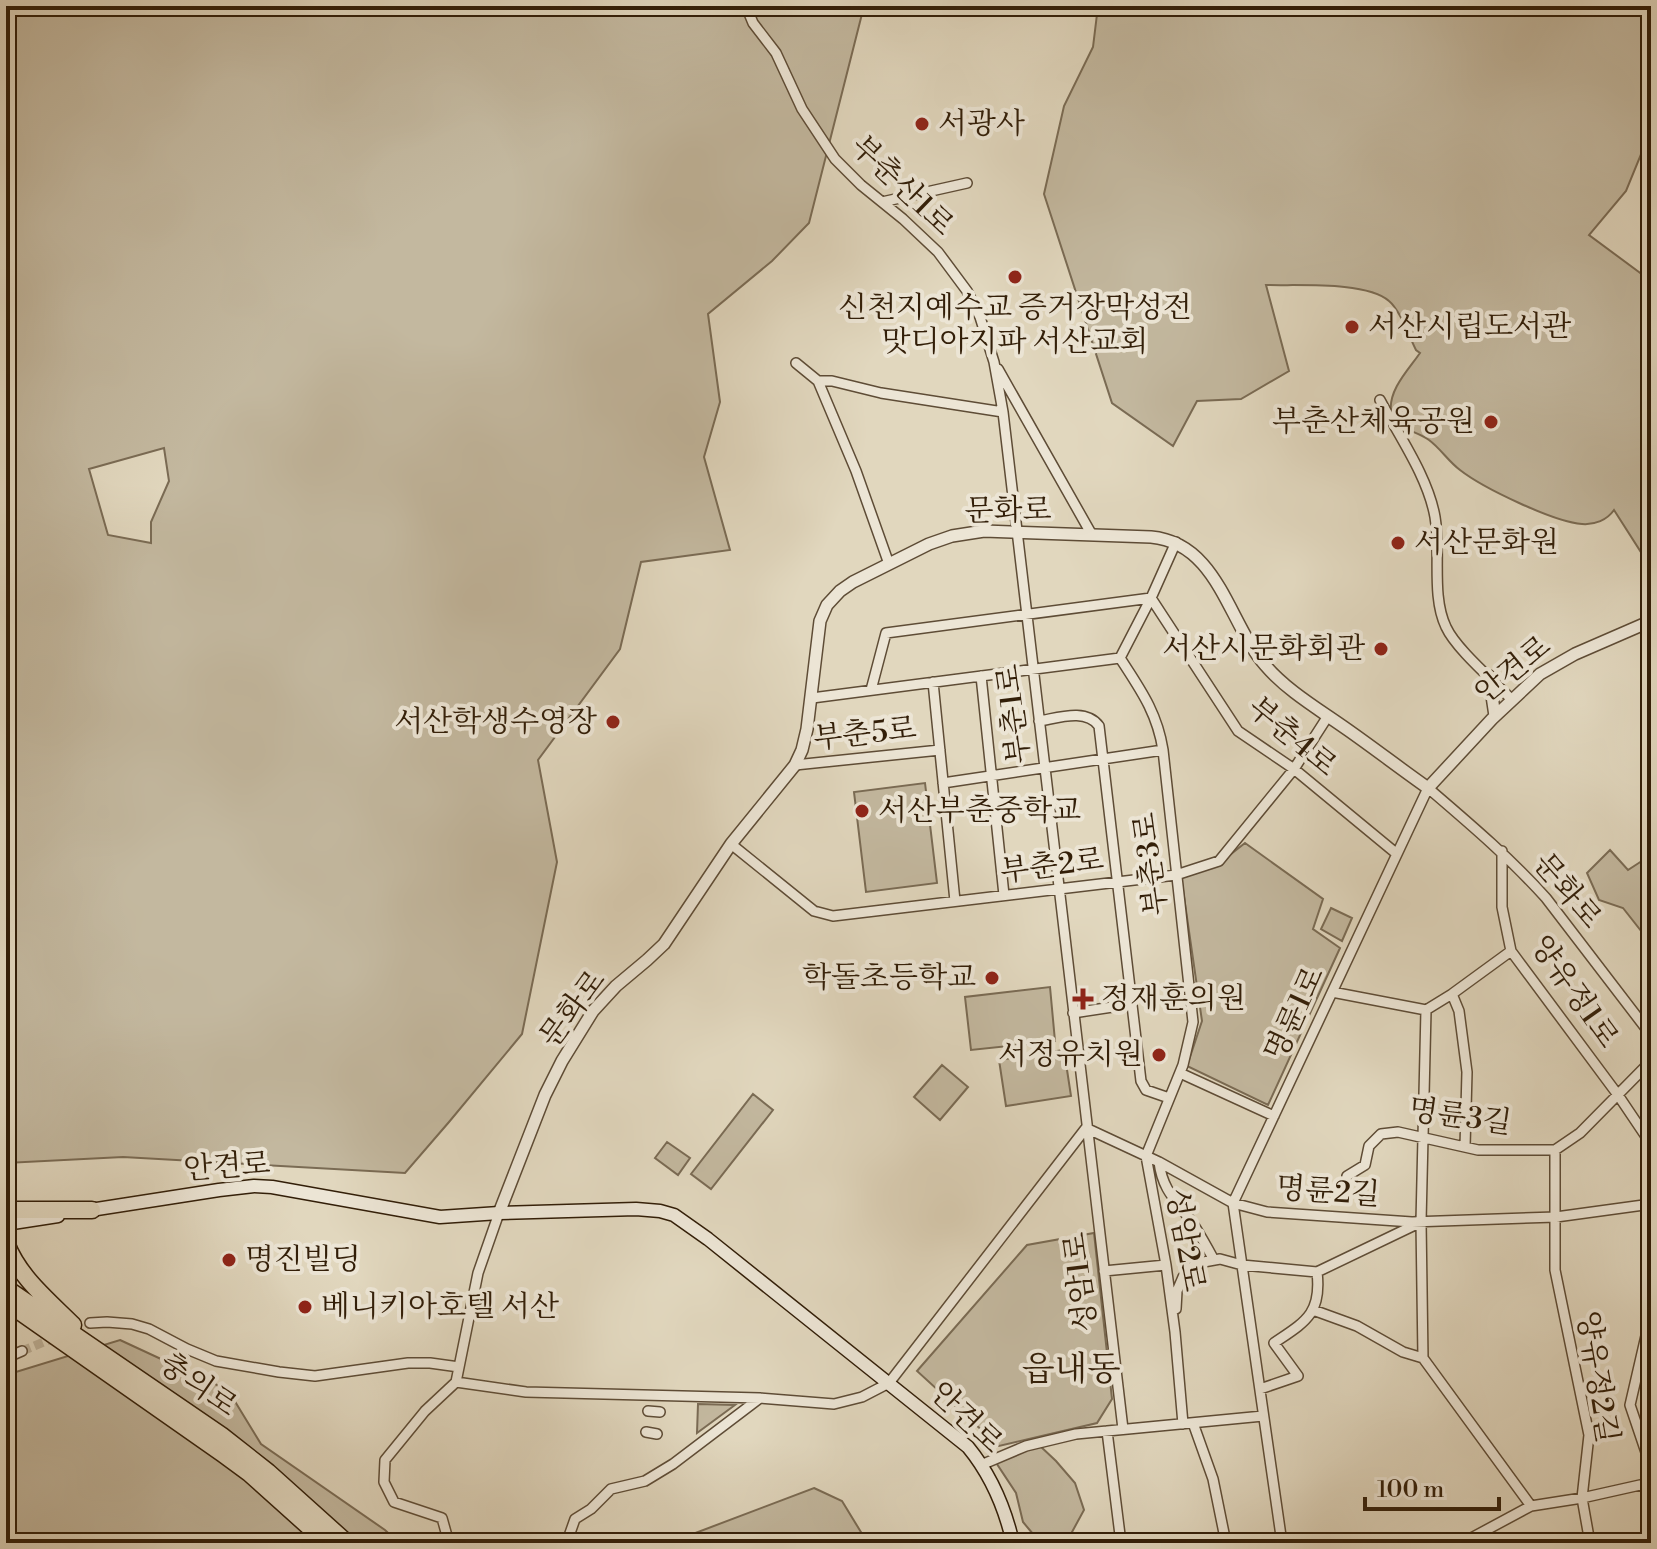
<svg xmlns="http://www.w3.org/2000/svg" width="1657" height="1549" font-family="'Libre Bodoni','Noto Serif KR',serif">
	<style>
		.green { fill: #c3b89f; stroke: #7a6b54; stroke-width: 2; fill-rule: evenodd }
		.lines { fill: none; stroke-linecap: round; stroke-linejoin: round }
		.minor-tunnel { stroke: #beb29a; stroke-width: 9; stroke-dasharray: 9 4.5; stroke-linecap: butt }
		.minor-casing { stroke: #5e4c36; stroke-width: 12 }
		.tertiary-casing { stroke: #5e4c36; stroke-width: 14 }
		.secondary-casing { stroke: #321e08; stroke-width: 15 }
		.trunk-casing { stroke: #321e08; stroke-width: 19 }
		.minor { stroke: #ece5d5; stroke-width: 9 }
		.tertiary { stroke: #ece5d5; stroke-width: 11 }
		.secondary { stroke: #ece5d5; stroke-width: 12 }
		.trunk { stroke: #e1d7be; stroke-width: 16 }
		.poi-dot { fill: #8f2418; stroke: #ece5d5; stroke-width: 3 }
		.labels { text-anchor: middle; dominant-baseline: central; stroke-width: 8; stroke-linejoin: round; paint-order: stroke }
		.poi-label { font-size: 30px; fill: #321e08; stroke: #ece5d5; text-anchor: start }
		.street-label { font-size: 30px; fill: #321e08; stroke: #ece5d5 }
		.quarter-label { font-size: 34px; fill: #321e08; stroke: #ece5d5 }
	</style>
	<rect width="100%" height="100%" fill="#e1d7be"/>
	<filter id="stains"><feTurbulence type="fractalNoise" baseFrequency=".0025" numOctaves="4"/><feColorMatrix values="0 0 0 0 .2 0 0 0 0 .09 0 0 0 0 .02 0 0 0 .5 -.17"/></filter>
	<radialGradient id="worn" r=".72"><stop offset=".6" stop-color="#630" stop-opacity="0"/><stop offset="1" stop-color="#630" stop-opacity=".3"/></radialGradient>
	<!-- green -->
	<path class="green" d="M6 6H864L809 223 772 261 708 314 720 402 704 457 730 550 641 562 620 649 538 760 557 862 522 1034 449 1122 405 1173 123 1157 6 1163ZM164 448 169 481 151 522V543L108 535 89 469Z
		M1098 6H1651V130L1626 191 1589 235 1651 281V565L1646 560 1614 510C1607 520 1595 525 1582 524 1554 522 1483 488 1460 470 1448 461 1441 449 1429 440 1418 431 1394 429 1391 412 1388 390 1409 369 1420 353L1416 350C1409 336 1400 310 1389 301 1367 281 1297 286 1266 285L1289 371 1241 399 1197 401 1173 446 1112 403 1044 194 1064 106 1093 47Z
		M925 783 937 883 866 892 854 792Z
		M1245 843 1323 899 1313 929 1340 948 1268 1105 1187 1066 1202 1021 1181 876 1217 865Z
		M1610 850 1628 870 1651 855V940L1649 941 1623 908 1599 900 1587 873Z
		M1331 908 1352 918 1342 941 1321 929Z
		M1050 987 1055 1041 971 1050 965 997Z
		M1064 1050 1071 1096 1006 1106 999 1060Z
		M942 1065 968 1087 940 1120 914 1097Z
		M753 1094 773 1110 711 1189 691 1174Z
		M667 1142 690 1158 678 1175 655 1158Z
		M1094 1233 1112 1399 1097 1423 999 1446 917 1371 1027 1245Z
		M120 1340 228 1390 261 1444 385 1530 399 1543H6V1375Z
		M698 1404 735 1405 697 1433Z
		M1039 1445 1056 1461 1075 1483 1084 1510 1066 1543 1033 1534 1023 1522 1016 1493 993 1458Z
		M814 1488 842 1501 867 1542 891 1537 903 1536 922 1539 939 1536 941 1543H669Z"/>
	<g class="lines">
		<!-- minor-tunnel -->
		<path class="minor-tunnel" d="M22 1351 56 1337"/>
		<!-- minor casing -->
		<g class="minor-casing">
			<path id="minor" d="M746 6 753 23 776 53 802 109 835 159 861 185 903 219 938 252 967 291 980 317 989 346 994 362 1003 412 1123 1429
				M882 202 967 183
				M796 363 818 381H832L881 393 1003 412
				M998 369 1092 535
				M818 381 856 471 889 564
				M1380 400C1399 436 1428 477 1435 517 1441 551 1431 596 1446 627 1456 649 1494 681 1512 700
				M1120 658 1151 598 1176 542
				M981 676 1004 895
				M933 682 955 901
				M871 690 886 633 1151 598 1238 731 1294 769 1397 854
				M812 698 1120 658C1140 689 1157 712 1163 750L1193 1022 1183 1065 1146 1156 1166 1265 1175 1332 1183 1424
				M1039 721C1058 718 1086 708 1099 726L1141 1081 1146 1090 1169 1098
				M795 765 940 750
				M943 783 1163 750
				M731 844 814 911 833 916 1176 875 1219 861 1294 769 1328 716
				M1502 851V907L1511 951 1618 1095 1651 1144
				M1332 992 1426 1010 1452 994 1511 951
				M1452 994 1459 1011 1467 1072 1465 1147
				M1426 1010 1421 1222 1423 1358 1531 1506
				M1073 1013 1132 1004
				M1180 1073 1274 1116
				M1086 1128 1159 1162 1233 1203 1267 1212 1412 1222 1556 1217 1651 1204
				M1555 1150V1270L1589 1435 1582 1498 1590 1543
				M1159 1162C1163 1194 1180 1203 1195 1227 1202 1238 1208 1249 1214 1260
				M1347 1176 1365 1165 1369 1146 1381 1134 1398 1132 1478 1150H1555L1580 1133 1651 1061
				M1104 1271 1166 1265
				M1176 1309 1177 1291 1183 1277 1189 1269 1198 1263 1220 1259 1242 1265 1317 1272 1417 1224
				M1313 1310 1357 1326 1403 1352 1423 1358
				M1651 1314 1630 1405 1651 1467
				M90 1323 107 1322 132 1324 149 1329 187 1349 216 1361 279 1372 315 1376 408 1363H430L459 1367
				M6 1358 22 1351
				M456 1382 526 1392 760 1398 834 1404 862 1397 889 1383 1086 1128
				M1260 1389 1298 1376 1274 1343C1305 1322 1322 1314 1317 1272
				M648 1411 660 1412
				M1193 1423 1213 1479 1226 1543
				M1107 1431 1121 1543
				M646 1432 657 1434
				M981 1465 1026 1446 1076 1434 1263 1416
				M449 1543 442 1518 394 1502 384 1482 385 1460 425 1411 456 1382 478 1273 499 1213
				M563 1543 569 1536 575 1519 591 1509 611 1489 645 1481 673 1464 760 1398
				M1031 1543 1041 1541 1047 1543
				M1282 1543 1233 1203 1428 788C1470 824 1509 857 1546 898L1651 1035
				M1462 1543 1531 1506 1582 1498 1640 1485 1651 1489"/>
		</g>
		<!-- tertiary casing -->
		<g class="tertiary-casing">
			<path id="tertiary" d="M1489 676 1495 716
				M499 1213 545 1095 562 1061 593 1011 616 986 647 960 664 944 731 844 795 765 802 750 807 729 820 621 827 605 840 591 853 582 929 544 952 536 984 531 1151 537C1218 543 1228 622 1265 665 1287 691 1320 710 1348 730 1375 749 1401 769 1428 788L1492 719 1540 674 1575 654 1651 621"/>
		</g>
		<!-- secondary casing -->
		<g class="secondary-casing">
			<path id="secondary" d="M84 1211 219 1190 254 1186 272 1187 440 1217 499 1213 636 1209 660 1211 674 1215 708 1239 968 1447C991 1475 1005 1508 1013 1543
				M6 1224 58 1216"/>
		</g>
		<!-- trunk casing -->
		<g class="trunk-casing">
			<path id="trunk" d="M6 1210H92
				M6 1243C19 1277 48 1300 73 1325
				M6 1288 221 1435 268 1472 347 1543
				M6 1302 223 1454 249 1473 327 1543"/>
		</g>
		<!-- minor -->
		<use href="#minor" class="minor"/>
		<!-- tertiary -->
		<use href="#tertiary" class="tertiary"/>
		<!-- secondary -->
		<use href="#secondary" class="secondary"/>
		<!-- trunk -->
		<use href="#trunk" class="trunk"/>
	</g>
	<!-- markers -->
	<g class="poi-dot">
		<circle cx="922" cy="124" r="8"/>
		<circle cx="1015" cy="277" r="8"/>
		<circle cx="1352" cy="327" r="8"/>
		<circle cx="1491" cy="422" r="8"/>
		<circle cx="1398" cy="543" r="8"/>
		<circle cx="1381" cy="649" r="8"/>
		<circle cx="613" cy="722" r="8"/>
		<circle cx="862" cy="811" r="8"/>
		<circle cx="992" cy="978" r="8"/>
		<path d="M1079 987h8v8h8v8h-8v8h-8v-8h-8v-8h8z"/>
		<circle cx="1159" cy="1055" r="8"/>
		<circle cx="229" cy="1260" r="8"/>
		<circle cx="305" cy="1307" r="8"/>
	</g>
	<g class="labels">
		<!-- poi labels -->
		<g class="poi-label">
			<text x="938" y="124">서광사</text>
			<text x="1015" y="308" text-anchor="middle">신천지예수교 증거장막성전<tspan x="1015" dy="34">맛디아지파 서산교회</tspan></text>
			<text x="1368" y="327">서산시립도서관</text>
			<text x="1475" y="422" text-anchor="end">부춘산체육공원</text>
			<text x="1414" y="543">서산문화원</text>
			<text x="1365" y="649" text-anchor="end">서산시문화회관</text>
			<text x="597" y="722" text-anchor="end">서산학생수영장</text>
			<text x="878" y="811">서산부춘중학교</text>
			<text x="976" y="978" text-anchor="end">학돌초등학교</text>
			<text x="1101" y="999">정재훈의원</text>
			<text x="1143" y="1055" text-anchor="end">서정유치원</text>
			<text x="245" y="1260">명진빌딩</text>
			<text x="321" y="1307">베니키아호텔 서산</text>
		</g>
		<!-- street labels -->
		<g class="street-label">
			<text transform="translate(902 186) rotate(44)">부춘산1로</text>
			<text transform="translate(1008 511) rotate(-1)">문화로</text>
			<text transform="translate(1513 670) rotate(-39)">안견로</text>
			<text transform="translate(1014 714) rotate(-97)">부춘1로</text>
			<text transform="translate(865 734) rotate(-6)">부춘5로</text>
			<text transform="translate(1292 737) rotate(40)">부춘4로</text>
			<text transform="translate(1151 864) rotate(-97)">부춘3로</text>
			<text transform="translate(1052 866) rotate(-7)">부춘2로</text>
			<text transform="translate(1567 891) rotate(50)">문화로</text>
			<text transform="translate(1574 992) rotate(55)">양유정1로</text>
			<text transform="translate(573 1009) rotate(-53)">문화로</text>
			<text transform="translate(1295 1014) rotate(-65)">명륜1로</text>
			<text transform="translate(1460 1117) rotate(8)">명륜3길</text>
			<text transform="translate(227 1167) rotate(-4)">안견로</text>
			<text transform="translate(1328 1192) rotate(4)">명륜2길</text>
			<text transform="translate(1185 1240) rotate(80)">성암2로</text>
			<text transform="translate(1081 1282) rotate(-97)">성암1로</text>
			<text transform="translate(1597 1377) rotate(81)">양유정2길</text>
			<text transform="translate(198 1385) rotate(35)">충의로</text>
			<text transform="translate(966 1418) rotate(44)">안견로</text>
		</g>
		<!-- quarter labels -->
		<g class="quarter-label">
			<text x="1071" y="1370">읍내동</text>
		</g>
	</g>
	<!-- margin -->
	<rect width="1657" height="1549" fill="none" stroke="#e1d7be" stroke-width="32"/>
	<rect x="8" y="8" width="1641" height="1533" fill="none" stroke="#321e08" stroke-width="4"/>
	<rect x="16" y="16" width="1625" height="1517" fill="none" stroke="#321e08" stroke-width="2"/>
	<!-- scale -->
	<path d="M1365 1497v12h134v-12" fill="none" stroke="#321e08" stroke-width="4"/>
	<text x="1377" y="1497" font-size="24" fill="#321e08" stroke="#ece5d5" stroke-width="6" paint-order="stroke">100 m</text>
	<rect width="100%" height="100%" filter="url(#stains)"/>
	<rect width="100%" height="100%" fill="url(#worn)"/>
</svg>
